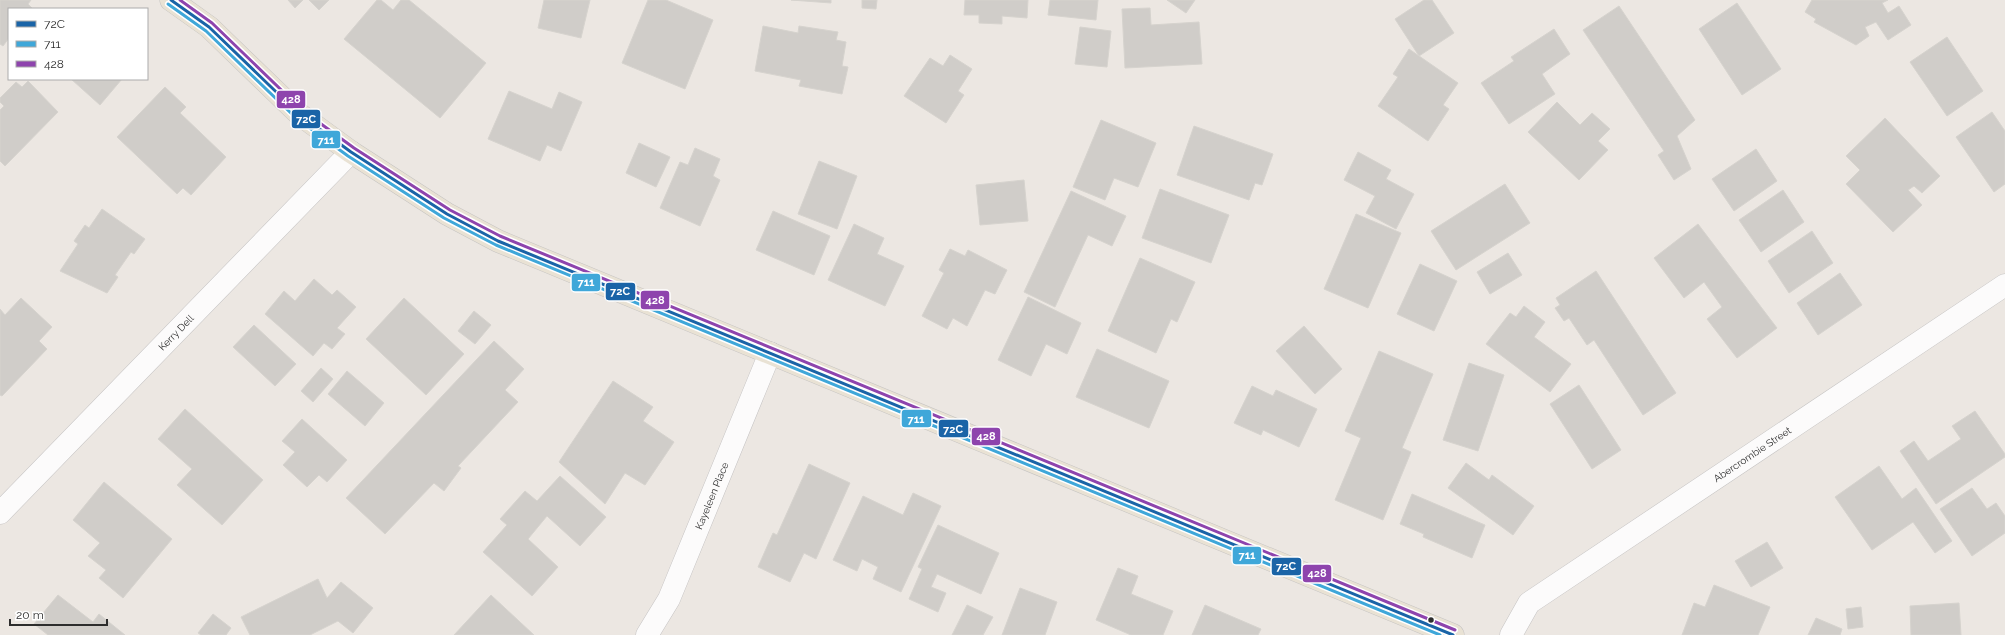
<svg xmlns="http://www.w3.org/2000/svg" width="2005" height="635" font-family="Raleway,sans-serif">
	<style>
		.building { fill: #d0cdc9; stroke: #d6d3ce }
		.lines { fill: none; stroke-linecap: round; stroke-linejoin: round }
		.street-casing { stroke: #c5c3c3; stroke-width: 23 }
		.primary-casing { stroke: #c6c4c3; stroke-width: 23 }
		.street { stroke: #fcfbfb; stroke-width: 22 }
		.primary { stroke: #e9e2d4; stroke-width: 22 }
		.bus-1-casing { stroke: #fff; stroke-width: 6 }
		.bus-2-casing { stroke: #fff; stroke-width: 6 }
		.bus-3-casing { stroke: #fff; stroke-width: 6 }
		.bus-1 { stroke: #1a64a7; stroke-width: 3 }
		.bus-2 { stroke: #3fa7d9; stroke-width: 3 }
		.bus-3 { stroke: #8e44ad; stroke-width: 3 }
		.bus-dot { fill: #2d2d2d; stroke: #fff; stroke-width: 1.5 }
		.labels { text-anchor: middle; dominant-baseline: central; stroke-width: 3; stroke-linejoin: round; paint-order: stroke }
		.street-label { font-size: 10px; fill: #2d2d2d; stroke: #fff }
		.line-badge { stroke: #fff; stroke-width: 1.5 }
		.badge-label { font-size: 11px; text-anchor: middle; font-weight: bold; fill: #fff }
	</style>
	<rect width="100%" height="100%" fill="#ece7e2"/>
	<!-- building -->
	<path class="building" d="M0 0H31L28 4 32 8 9 9V38L3 46 0 44Z
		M288 0H303L295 8Z
		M309 0H329L319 10Z
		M377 0H381L393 10 401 0H409L486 63 440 118 344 39Z
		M544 0H590L581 38 538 28Z
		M648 0H666L713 20 685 89 622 63Z
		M791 0H831V3Z
		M862 0H877L876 9 862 8Z
		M965 0H1028L1027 18 1002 16V24L979 23V15H964Z
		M1050 0H1098L1096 20 1048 15Z
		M1167 0H1195L1186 13Z
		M1424 0H1432L1454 33 1419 56 1395 19Z
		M1812 0H1888L1882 3 1888 13 1899 6 1911 25 1888 40 1876 22 1865 27 1869 36 1856 45 1814 22 1816 19 1805 12Z
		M1737 3 1781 69 1742 95 1699 29Z
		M1619 6 1695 120 1677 136 1691 169 1674 180 1658 155 1664 151 1583 30Z
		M1150 8 1151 25 1199 22 1202 64 1125 68 1122 9Z
		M763 26 798 33 799 26 838 32 836 40 846 42 842 66 848 67 842 94 799 86 801 80 755 71Z
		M1080 27 1111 31 1107 67 1075 64Z
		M1554 29 1570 54 1542 74 1555 94 1509 124 1481 83 1514 61 1511 57Z
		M1947 37 1983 91 1947 116 1910 62Z
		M1409 49 1458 83 1443 105 1449 109 1428 141 1378 106 1398 77 1393 74Z
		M950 55 972 69 958 91 964 95 946 123 904 96 930 58 943 66Z
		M71 79H122L100 105Z
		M28 81 58 112 5 166 0 161V110L4 106 0 102V98L16 82 22 87Z
		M165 87 186 107 180 113 226 157 191 195 183 188 177 194 117 137Z
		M509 91 552 109 559 92 582 102 561 151 547 145 540 161 488 139Z
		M1557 102 1580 125 1592 113 1610 129 1598 141 1608 150 1579 180 1528 132Z
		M1992 112 2005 131V184L1994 192 1956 137Z
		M1885 118 1940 176 1922 193 1914 186 1908 190 1922 205 1893 232 1846 184 1860 170 1846 156Z
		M1101 120 1156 143 1138 187 1114 178 1105 200 1073 187Z
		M1194 126 1273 154 1262 185 1255 183 1249 200 1177 175Z
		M639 143 670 157 656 187 626 173Z
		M695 148 720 159 713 176 720 180 700 226 660 208 680 162 688 165Z
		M1756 149 1777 181 1734 211 1712 179Z
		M1358 152 1391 170 1386 179 1414 194 1396 229 1366 213 1375 196 1344 180Z
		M819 161 857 176 837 229 798 214Z
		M1024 180 1028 221 980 225 976 185Z
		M1505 184 1530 223 1456 270 1431 231Z
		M1160 189 1229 215 1211 263 1142 238Z
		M1783 190 1804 222 1761 252 1739 220Z
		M1071 191 1126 216 1112 246 1088 235 1055 307 1024 292Z
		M102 209 145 239 134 254 131 252 115 275 118 277 107 293 60 271 78 244 74 241 85 225 89 228Z
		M773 211 830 236 814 275 756 250Z
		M1356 214 1401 233 1368 308 1324 289Z
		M854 224 884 238 877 254 904 266 885 306 828 280Z
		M1698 224 1777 328 1737 358 1707 319 1722 307 1704 282 1684 298 1654 258Z
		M1812 231 1833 263 1789 293 1768 261Z
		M950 249 965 256 968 250 1007 270 995 294 985 290 967 326 953 318 947 329 922 316 944 273 939 270Z
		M1508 253 1522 275 1490 294 1477 272Z
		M1140 258 1195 282 1177 322 1171 319 1156 353 1108 331Z
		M1420 264 1457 281 1434 331 1397 314Z
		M1596 271 1676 393 1643 415 1594 340 1587 345 1569 318 1564 321 1555 308 1560 305 1556 298Z
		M1840 273 1862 305 1818 335 1797 303Z
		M314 279 332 295 337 290 356 307 337 328 345 334 332 349 324 343 313 356 265 314 284 291 295 301Z
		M1028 297 1081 323 1067 354 1046 344 1031 376 998 360Z
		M21 298 52 327 39 341 47 349 2 396 0 395V309L5 315Z
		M404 298 464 354 426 395 366 339Z
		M1524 306 1545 322 1534 337 1571 364 1550 392 1486 344 1510 313 1516 317Z
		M474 311 491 325 475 344 458 331Z
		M254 325 296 364 275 386 233 347Z
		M1304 326 1342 369 1315 394 1276 351Z
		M494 341 524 369 505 390 518 402 458 466 461 468 444 491 434 483 385 534 346 498Z
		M1097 349 1169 381 1149 428 1076 397Z
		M1379 351 1433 374 1402 448 1411 452 1383 520 1335 500 1361 438 1345 431Z
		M1469 363 1504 375 1478 451 1443 440Z
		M321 368 333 379 313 402 301 391Z
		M347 371 384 403 365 426 328 394Z
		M613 381 653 407 643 421 674 442 645 485 625 473 605 504 559 462Z
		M1579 385 1621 450 1592 469 1550 404Z
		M1252 386 1273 396 1276 390 1317 409 1299 447 1263 430 1261 435 1234 423Z
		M185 409 263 480 222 525 177 485 192 469 158 439Z
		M1975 411 2005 454V457L1936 504 1900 451 1914 441 1928 461 1961 439 1952 426Z
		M302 419 347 460 327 482 319 475 307 487 283 465 295 452 282 441Z
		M1466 463 1489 480 1492 475 1534 506 1513 535 1448 488Z
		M809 464 850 483 816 559 804 553 790 582 758 567 773 533 777 535Z
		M1879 466 1902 499 1916 488 1952 541 1935 553 1913 522 1872 550 1835 497Z
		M560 476 606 517 580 546 547 516 528 539 558 567 532 596 483 552 507 525 500 519 525 491 537 501Z
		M104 482 172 539 123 598 99 578 106 570 88 556 100 543 73 520Z
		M1972 488 1987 509 1996 503 2005 516V533L1972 556 1940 509Z
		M913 493 941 506 901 592 873 579 878 567 862 559 857 571 833 560 863 496 903 515Z
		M1412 494 1485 525 1472 558 1423 537 1424 534 1400 524Z
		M938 525 999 553 981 594 937 574 931 587 946 593 938 612 909 599 922 569 918 567Z
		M1767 542 1783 568 1751 587 1735 561Z
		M1118 568 1138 576 1131 594 1173 611 1163 635H1131L1096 620Z
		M318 579 327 598 341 582 373 608 353 633 338 621 310 635H250L241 617Z
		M1714 585 1770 607 1758 635H1682L1694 603 1705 607Z
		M1020 588 1057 602 1045 635H1002Z
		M58 595 93 622 99 614 125 635H48L34 624Z
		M491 595 534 635H454Z
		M1959 603 1961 635H1911L1910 606Z
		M967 605 993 617 983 635H952Z
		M1205 605 1261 629 1258 635H1192Z
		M1861 607 1863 627 1848 629 1846 609Z
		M213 614 231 628 226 635H201L198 633Z
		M1816 618 1842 629 1840 635H1808Z"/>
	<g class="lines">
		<!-- street casing -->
		<g class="street-casing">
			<g id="street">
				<path id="s1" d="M0 513 351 152"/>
				<path id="s2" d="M647 635 669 599 770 353"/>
				<path id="s3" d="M1511 635 1529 603 2005 285"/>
			</g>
		</g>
		<!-- primary casing -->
		<g class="primary-casing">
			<path id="primary" d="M171 0 209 27 299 114 351 152 447 214 498 241 1453 635"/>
		</g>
		<!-- street -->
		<use href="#street" class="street"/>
		<!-- primary -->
		<use href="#primary" class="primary"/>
		<!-- bus-1 casing -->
		<g class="bus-1-casing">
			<path id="bus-1" d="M171 0 209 27 299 114 351 152 447 214 498 241 1453 635"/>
		</g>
		<!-- bus-2 casing -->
		<g class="bus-2-casing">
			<path id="bus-2" d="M168 4 206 31 296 118 348 156 444 218 496 245 1440 635"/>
		</g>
		<!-- bus-3 casing -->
		<g class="bus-3-casing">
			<path id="bus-3" d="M180 0 212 23 302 110 354 148 450 210 500 236 1455 630"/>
		</g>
		<!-- bus-1 -->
		<use href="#bus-1" class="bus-1"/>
		<!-- bus-2 -->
		<use href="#bus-2" class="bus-2"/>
		<!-- bus-3 -->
		<use href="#bus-3" class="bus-3"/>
	</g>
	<!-- markers -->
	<circle class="bus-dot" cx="1431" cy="620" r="3.5"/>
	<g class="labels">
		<!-- street labels -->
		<g class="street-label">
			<text stroke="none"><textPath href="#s1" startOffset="252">Kerry Dell</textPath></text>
			<text stroke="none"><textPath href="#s3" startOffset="305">Abercrombie Street</textPath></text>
			<text stroke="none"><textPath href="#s2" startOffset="154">Kayeleen Place</textPath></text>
		</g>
	</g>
	<g class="line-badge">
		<rect x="276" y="90" width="30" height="19" rx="4" fill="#8e44ad"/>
		<rect x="291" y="109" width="30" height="20" rx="4" fill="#1a64a7"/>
		<rect x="311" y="130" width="30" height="19" rx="4" fill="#3fa7d9"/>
		<rect x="571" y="273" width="30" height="19" rx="4" fill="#3fa7d9"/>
		<rect x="605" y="282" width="31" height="19" rx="4" fill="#1a64a7"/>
		<rect x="640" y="290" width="30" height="20" rx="4" fill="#8e44ad"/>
		<rect x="901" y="409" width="31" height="19" rx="4" fill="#3fa7d9"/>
		<rect x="938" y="419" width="31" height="19" rx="4" fill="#1a64a7"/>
		<rect x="971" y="427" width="30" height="19" rx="4" fill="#8e44ad"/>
		<rect x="1232" y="546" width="30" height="19" rx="4" fill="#3fa7d9"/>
		<rect x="1271" y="557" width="31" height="19" rx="4" fill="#1a64a7"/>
		<rect x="1302" y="564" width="30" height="19" rx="4" fill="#8e44ad"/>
	</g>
	<g class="badge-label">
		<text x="291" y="103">428</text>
		<text x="306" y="123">72C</text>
		<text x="326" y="144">711</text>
		<text x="586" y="286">711</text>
		<text x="620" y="295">72C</text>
		<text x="655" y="304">428</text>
		<text x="916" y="423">711</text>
		<text x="953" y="433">72C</text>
		<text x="986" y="440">428</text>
		<text x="1247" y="559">711</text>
		<text x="1286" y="570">72C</text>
		<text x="1317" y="577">428</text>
	</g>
	<!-- legend -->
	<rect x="8" y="8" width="140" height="72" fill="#ffffff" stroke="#ababab"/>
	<rect x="16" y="21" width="20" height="6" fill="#1a64a7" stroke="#ababab"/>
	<text x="44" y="28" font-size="12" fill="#2d2d2d">72C</text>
	<rect x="16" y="41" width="20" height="6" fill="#3fa7d9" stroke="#ababab"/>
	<text x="44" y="48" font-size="12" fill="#2d2d2d">711</text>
	<rect x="16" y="61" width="20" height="6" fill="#8e44ad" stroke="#ababab"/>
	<text x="44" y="68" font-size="12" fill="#2d2d2d">428</text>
	<!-- scale -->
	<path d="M10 619v6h97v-6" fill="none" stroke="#2d2d2d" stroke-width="2"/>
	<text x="16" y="619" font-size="12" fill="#2d2d2d" stroke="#ffffff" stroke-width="3" paint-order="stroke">20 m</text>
</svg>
